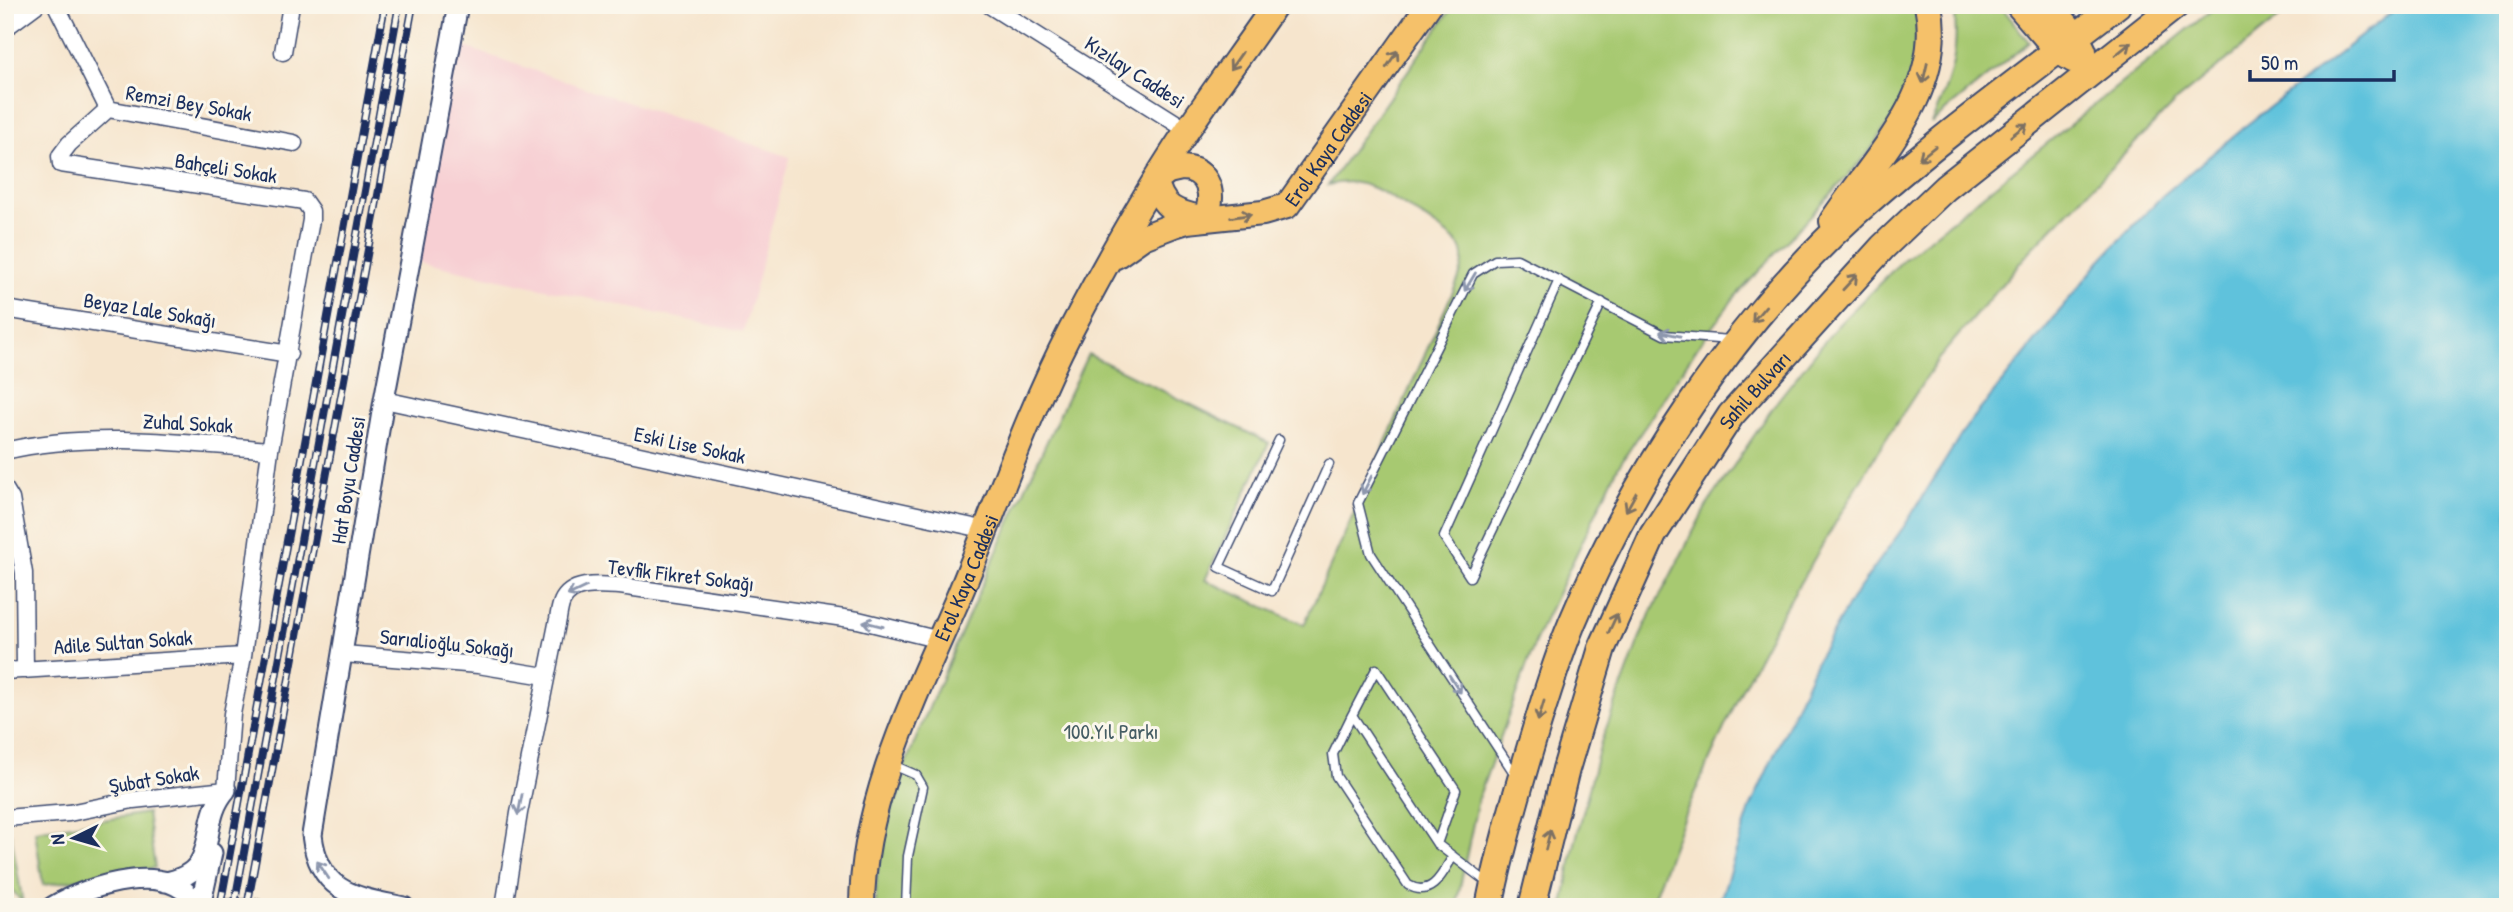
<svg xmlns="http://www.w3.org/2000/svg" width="2513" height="912" font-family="'Patrick Hand',sans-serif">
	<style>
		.built { fill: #f7cfd3 }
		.green { fill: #a7c971; stroke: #617c68; stroke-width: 2 }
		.water { fill: #5ec2dc; stroke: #3c789d; stroke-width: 2 }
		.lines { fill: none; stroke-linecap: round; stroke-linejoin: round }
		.tertiary-tunnel { stroke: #cac1b7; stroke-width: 19; stroke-dasharray: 19 10; stroke-linecap: butt }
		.service-casing { stroke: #3c4a6f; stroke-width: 11 }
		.minor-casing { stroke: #3c4a6f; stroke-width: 19 }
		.tertiary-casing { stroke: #3c4a6f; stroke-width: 23 }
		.primary-casing { stroke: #3c4a6f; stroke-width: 28 }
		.trunk-casing { stroke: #3c4a6f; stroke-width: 30 }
		.service { stroke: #fff; stroke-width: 8 }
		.minor { stroke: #fff; stroke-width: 16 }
		.tertiary { stroke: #fff; stroke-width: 19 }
		.primary { stroke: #f5c16b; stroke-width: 24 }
		.trunk { stroke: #f5c16b; stroke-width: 26 }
		.rail-casing { stroke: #1b2f5e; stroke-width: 8 }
		.rail { stroke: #fbf7ec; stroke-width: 5; stroke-dasharray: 16; stroke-linecap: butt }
		.oneway { stroke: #7d7164 }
		.oneway2 { stroke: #8d97ae }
		.labels { text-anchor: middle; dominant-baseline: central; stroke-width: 6; stroke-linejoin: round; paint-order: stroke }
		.street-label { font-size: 21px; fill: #1b2f5e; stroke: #fbf7ec }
		.park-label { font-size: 21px; fill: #455d64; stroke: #fbf7ec }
	</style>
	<rect width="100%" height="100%" fill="#fbf7ec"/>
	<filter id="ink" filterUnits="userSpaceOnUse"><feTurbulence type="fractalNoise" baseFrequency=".0143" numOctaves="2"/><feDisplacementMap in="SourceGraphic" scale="14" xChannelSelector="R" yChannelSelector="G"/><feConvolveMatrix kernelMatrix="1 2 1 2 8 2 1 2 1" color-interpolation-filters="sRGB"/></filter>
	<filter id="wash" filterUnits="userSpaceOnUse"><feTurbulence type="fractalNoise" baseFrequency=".00686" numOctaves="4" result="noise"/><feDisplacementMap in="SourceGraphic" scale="28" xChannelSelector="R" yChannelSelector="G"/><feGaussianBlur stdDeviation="1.57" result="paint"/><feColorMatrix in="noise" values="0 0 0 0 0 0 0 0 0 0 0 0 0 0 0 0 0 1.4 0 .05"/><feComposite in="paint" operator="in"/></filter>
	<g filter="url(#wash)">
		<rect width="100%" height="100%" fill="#f6e5cd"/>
		<!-- built -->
		<path class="built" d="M456 44 790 157 743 332 407 259Z"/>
		<!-- green -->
		<path class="green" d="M1454 5H1925L1927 67 1867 155 1734 298 1701 342 1618 467 1539 632 1478 799 1456 907H876C873 822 916 740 948 664 992 560 1039 457 1088 354L1269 443 1205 580 1304 625 1447 305C1453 290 1469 264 1461 248 1453 234 1388 194 1371 187 1356 181 1342 181 1328 185Z
			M1954 5H2000L2029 42 1931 123C1951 80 1960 52 1954 5Z
			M2218 5H2295L2176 101 2030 251 1939 358 1875 456 1781 615 1742 689 1684 816 1650 907H1563L1573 851 1601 742 1644 627 1706 507 1778 400 1837 326 1904 259Z
			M147 813 155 868 43 885 35 831Z
			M11 835 23 904 5 880V836Z"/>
		<!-- water -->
		<path class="water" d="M2401 5H2508V907H1718L1751 806 1817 660 1851 600 1905 525 1966 427 2099 262 2162 196 2244 127Z"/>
	</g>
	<g filter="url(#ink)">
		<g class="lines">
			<!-- tertiary-tunnel -->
			<path class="tertiary-tunnel" d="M196 907H261"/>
			<!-- service casing -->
			<g class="service-casing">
				<path id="service" d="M1559 280 1444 537 1470 577 1602 302
					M1279 440 1219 567 1272 591 1329 464
					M1352 715 1333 754 1336 776 1408 885C1432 899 1443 873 1453 856
					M893 765 916 775 923 787 908 856 906 907
					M1516 776 1371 554 1358 503 1473 274 1495 260 1517 259 1664 335 1731 340
					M1437 844 1456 790 1376 669 1352 715 1437 844 1488 883"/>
			</g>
			<!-- minor casing -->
			<g class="minor-casing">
				<path id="minor" d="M56 5 108 109 294 143
					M989 5 1187 130
					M5 28 36 5
					M283 52 291 5
					M5 309 289 354
					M384 400 987 530
					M5 451C88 431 186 443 270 450L311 220V211L304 201 61 164 60 156 69 144 108 109
					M5 489 11 499 24 573 25 670
					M344 654 478 665 545 676
					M5 671 243 656
					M5 818 69 813 133 800 226 790 232 714 243 656 270 450
					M504 907 519 813 558 619C559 613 560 606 562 602 571 581 602 585 620 586L858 620 940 640"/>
			</g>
			<!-- tertiary casing -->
			<g class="tertiary-casing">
				<path id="tertiary" d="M165 882C224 872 196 823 226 790
					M52 907C86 886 174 857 197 907
					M200 907 212 853
					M404 907C356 897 319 894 312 835L384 400 458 5"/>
			</g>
			<!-- primary casing -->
			<g class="primary-casing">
				<g id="primary">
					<path d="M1181 168C1209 168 1217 197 1204 219 1178 213 1161 210 1156 180L1168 171Z"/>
					<path id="s1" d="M1116 256 1143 237 1174 225 1187 221 1263 213 1287 206 1429 5"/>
					<path id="s2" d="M862 907C862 800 917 692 959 596 996 508 1026 417 1070 332 1105 265 1142 198 1184 135 1213 91 1245 49 1275 5"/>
				</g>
			</g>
			<!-- trunk casing -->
			<g class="trunk-casing">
				<g id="trunk">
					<path d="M2019 5 2058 50 2073 59"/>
					<path d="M2049 5 2076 37 2083 51"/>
					<path d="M1833 221C1876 157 1946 90 1928 5"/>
					<path d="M1489 907C1500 851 1516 796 1532 742 1544 702 1556 662 1572 623 1634 474 1735 323 1854 214 1937 139 2029 73 2117 5"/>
					<path id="s3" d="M1532 907 1566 769 1602 648 1653 535 1731 415 1883 247 1945 188 2176 5"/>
				</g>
			</g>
			<!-- service -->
			<use href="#service" class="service"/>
			<!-- minor -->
			<use href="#minor" class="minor"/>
			<!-- tertiary -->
			<use href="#tertiary" class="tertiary"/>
			<!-- primary -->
			<use href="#primary" class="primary"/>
			<!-- trunk -->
			<use href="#trunk" class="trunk"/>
			<!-- rail casing -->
			<g class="rail-casing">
				<path id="rail" d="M220 907 385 5
					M234 907 399 5
					M247 907 413 5"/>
			</g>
			<!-- rail -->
			<use href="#rail" class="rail"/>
		</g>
		<!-- one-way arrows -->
		<defs><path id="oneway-shaft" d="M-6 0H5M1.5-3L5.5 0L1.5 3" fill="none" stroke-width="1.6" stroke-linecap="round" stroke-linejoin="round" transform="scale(1.75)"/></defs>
		<g class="oneway">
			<use href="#oneway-shaft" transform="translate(2123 49) rotate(-39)"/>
			<use href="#oneway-shaft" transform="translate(1392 59) rotate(-56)"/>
			<use href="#oneway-shaft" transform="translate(1236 61) rotate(125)"/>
			<use href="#oneway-shaft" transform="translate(1925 73) rotate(103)"/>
			<use href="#oneway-shaft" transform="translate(2019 130) rotate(-38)"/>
			<use href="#oneway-shaft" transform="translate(1927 153) rotate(141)"/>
			<use href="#oneway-shaft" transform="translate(1241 216) rotate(-9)"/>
			<use href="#oneway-shaft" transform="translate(1850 282) rotate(-47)"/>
			<use href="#oneway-shaft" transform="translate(1759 314) rotate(130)"/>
			<use href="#oneway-shaft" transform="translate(1631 502) rotate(119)"/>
			<use href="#oneway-shaft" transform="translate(1613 623) rotate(-65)"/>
			<use href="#oneway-shaft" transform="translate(1541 711) rotate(107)"/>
			<use href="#oneway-shaft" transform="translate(1548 840) rotate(-76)"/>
		</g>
		<g class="oneway2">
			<use href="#oneway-shaft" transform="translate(1470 282) rotate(121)"/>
			<use href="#oneway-shaft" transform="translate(1670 334) rotate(-168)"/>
			<use href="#oneway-shaft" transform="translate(1367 485) rotate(117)"/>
			<use href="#oneway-shaft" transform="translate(577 591) rotate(154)"/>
			<use href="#oneway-shaft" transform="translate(873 624) rotate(-166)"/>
			<use href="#oneway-shaft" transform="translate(1455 684) rotate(57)"/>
			<use href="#oneway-shaft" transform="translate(520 805) rotate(101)"/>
			<use href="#oneway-shaft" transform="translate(323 870) rotate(-124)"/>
		</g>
	</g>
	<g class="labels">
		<!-- street labels -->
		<g class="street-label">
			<text transform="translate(1135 72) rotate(33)">Kızılay Caddesi</text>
			<text transform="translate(189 103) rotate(10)">Remzi Bey Sokak</text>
			<text stroke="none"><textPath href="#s1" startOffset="252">Erol Kaya Caddesi</textPath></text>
			<text transform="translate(226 168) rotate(9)">Bahçeli Sokak</text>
			<text transform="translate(150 310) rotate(9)">Beyaz Lale Sokağı</text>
			<text stroke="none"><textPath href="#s3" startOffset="570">Sahil Bulvarı</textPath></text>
			<text transform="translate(188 423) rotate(3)">Zuhal Sokak</text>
			<text transform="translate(690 445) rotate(12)">Eski Lise Sokak</text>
			<text transform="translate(348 480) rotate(-81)">Hat Boyu Caddesi</text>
			<text transform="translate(681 575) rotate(7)">Tevfik Fikret Sokağı</text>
			<text stroke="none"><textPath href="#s2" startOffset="348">Erol Kaya Caddesi</textPath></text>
			<text transform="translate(123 642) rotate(-4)">Adile Sultan Sokak</text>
			<text transform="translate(447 643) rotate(6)">Sarıalioğlu Sokağı</text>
			<text transform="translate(154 779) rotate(-9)">Şubat Sokak</text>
		</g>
		<!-- park labels -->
		<g class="park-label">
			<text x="1111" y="731">100.Yıl Parkı</text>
		</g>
	</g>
	<!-- margin -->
	<rect width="2513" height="912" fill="none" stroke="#fbf7ec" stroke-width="28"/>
	<!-- north arrow -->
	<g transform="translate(74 838) rotate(265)" stroke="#fbf7ec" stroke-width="5" paint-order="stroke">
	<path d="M0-5L12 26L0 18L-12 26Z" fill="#1b2f5e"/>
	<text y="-10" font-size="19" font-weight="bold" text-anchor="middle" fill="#1b2f5e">N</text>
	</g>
	<!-- scale -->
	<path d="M2250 70v10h144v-10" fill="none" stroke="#1b2f5e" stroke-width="3.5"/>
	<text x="2261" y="70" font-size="21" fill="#1b2f5e" stroke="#fbf7ec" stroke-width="5" paint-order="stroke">50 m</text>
</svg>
